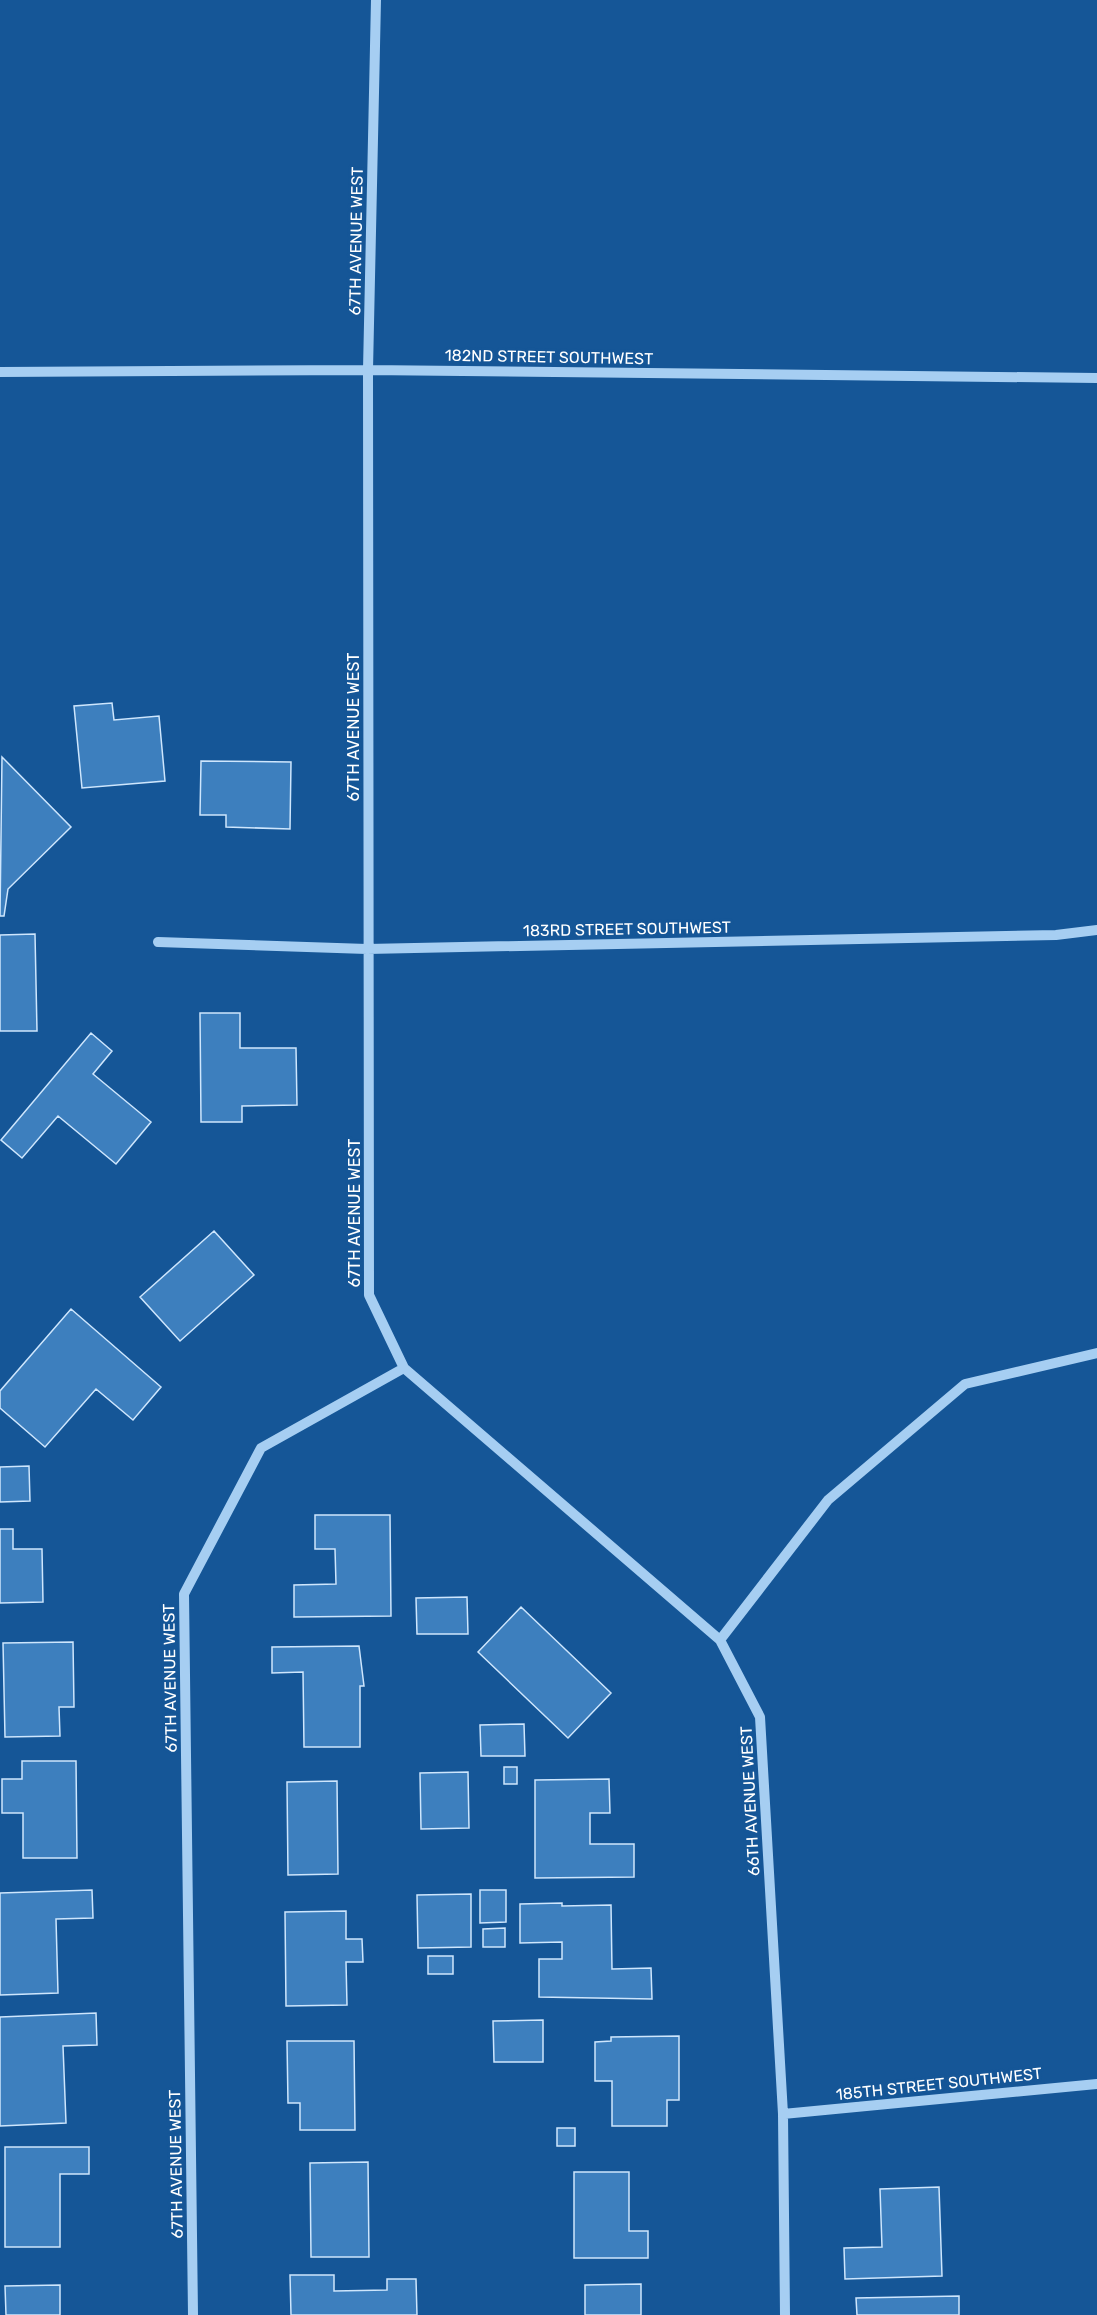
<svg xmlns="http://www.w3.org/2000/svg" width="1097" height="2315" font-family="Rubik,sans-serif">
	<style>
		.building { fill: #3d7fbe; stroke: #cee6fd; stroke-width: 1.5 }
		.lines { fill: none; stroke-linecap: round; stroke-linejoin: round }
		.minor { stroke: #a6cef2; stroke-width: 10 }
		.labels { text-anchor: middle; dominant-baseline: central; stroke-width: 6; stroke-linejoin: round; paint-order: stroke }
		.street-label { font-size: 16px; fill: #fff; stroke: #155697 }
	</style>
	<rect width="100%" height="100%" fill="#155697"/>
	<!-- building -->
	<path class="building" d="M112 703 114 720 159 716 165 781 82 788 74 706Z
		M2 757 71 827 8 889 4 916H0Z
		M201 761 291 762 290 829 226 827V815H200Z
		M35 934 37 1031H0V935Z
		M200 1013H240V1048H296L297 1105 242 1106V1122H201Z
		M91 1033 112 1051 93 1074 151 1122 116 1164 58 1116 22 1158 1 1140Z
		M214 1231 254 1275 180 1341 140 1297Z
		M71 1309 161 1387 133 1420 96 1389 45 1447 0 1408V1391Z
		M29 1466 30 1501 0 1502V1467Z
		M315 1515H390L391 1616 294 1617V1585L336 1584 335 1549H315Z
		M0 1529H13V1549H42L43 1602 0 1603Z
		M467 1597 468 1634H417L416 1598Z
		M521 1607 611 1693 568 1738 478 1652Z
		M73 1642 74 1707H59L60 1736 5 1737 3 1643Z
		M359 1646 364 1686H360V1747H304L303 1672 272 1673V1647Z
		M524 1724 525 1756H481L480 1725Z
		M22 1761H76L77 1858H23V1813H2V1779H22Z
		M504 1767H517V1784H504Z
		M468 1772 469 1828 421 1829 420 1773Z
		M609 1779 610 1813H590V1844H634V1877L535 1878V1780Z
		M337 1781 338 1874 288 1875 287 1782Z
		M92 1890 93 1918 56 1919 58 1993 0 1995V1893Z
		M480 1890H506V1922L480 1923Z
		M471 1894V1947L418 1948 417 1895Z
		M562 1903V1906L611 1905 612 1969 651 1968 652 1999 539 1997V1959H562V1942L520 1943V1904Z
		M346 1911V1939H362L363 1962H346L347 2005 286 2006 285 1912Z
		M505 1928V1947H483V1929Z
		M428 1956H453V1974H428Z
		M96 2013 97 2045 63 2046 66 2123 0 2126V2017Z
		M543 2020V2062H494L493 2021Z
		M679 2036V2100H667V2126H612V2081H595V2042L611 2041V2037Z
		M287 2041H354L355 2130H300V2103H288Z
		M557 2128H575V2146H557Z
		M5 2147H89V2174H60V2247H5Z
		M368 2162 369 2257H311L310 2163Z
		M574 2172H629V2231H648V2258H574Z
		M939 2187 942 2276 845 2279 844 2248 882 2247 880 2189Z
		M290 2275H334V2291L387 2290V2279H416L417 2315H291Z
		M641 2284V2315H585V2285Z
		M60 2285V2315H6L5 2286Z
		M959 2296V2315H857L856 2298Z"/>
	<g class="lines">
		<!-- minor -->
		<path class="minor" d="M0 372 368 370 1097 378
			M158 942 367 949 1056 935 1097 930
			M404 1368 720 1640 760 1717 783 2114 785 2315
			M720 1640 828 1500 965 1384 1097 1353
			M783 2114 1097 2084
			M193 2315 184 1594 261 1448 404 1368 369 1295 368 370 376 0"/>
	</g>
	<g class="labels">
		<!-- street labels -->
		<g class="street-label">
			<text transform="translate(356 241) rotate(-89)">67TH AVENUE WEST</text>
			<text transform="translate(549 357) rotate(1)">182ND STREET SOUTHWEST</text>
			<text transform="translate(353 727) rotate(-90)">67TH AVENUE WEST</text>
			<text transform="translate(627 929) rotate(-1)">183RD STREET SOUTHWEST</text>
			<text transform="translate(354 1213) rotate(-90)">67TH AVENUE WEST</text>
			<text transform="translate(170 1678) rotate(-91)">67TH AVENUE WEST</text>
			<text transform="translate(750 1801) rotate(-93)">66TH AVENUE WEST</text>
			<text transform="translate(939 2084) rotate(-6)">185TH STREET SOUTHWEST</text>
			<text transform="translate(176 2164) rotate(-91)">67TH AVENUE WEST</text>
		</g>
	</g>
</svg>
